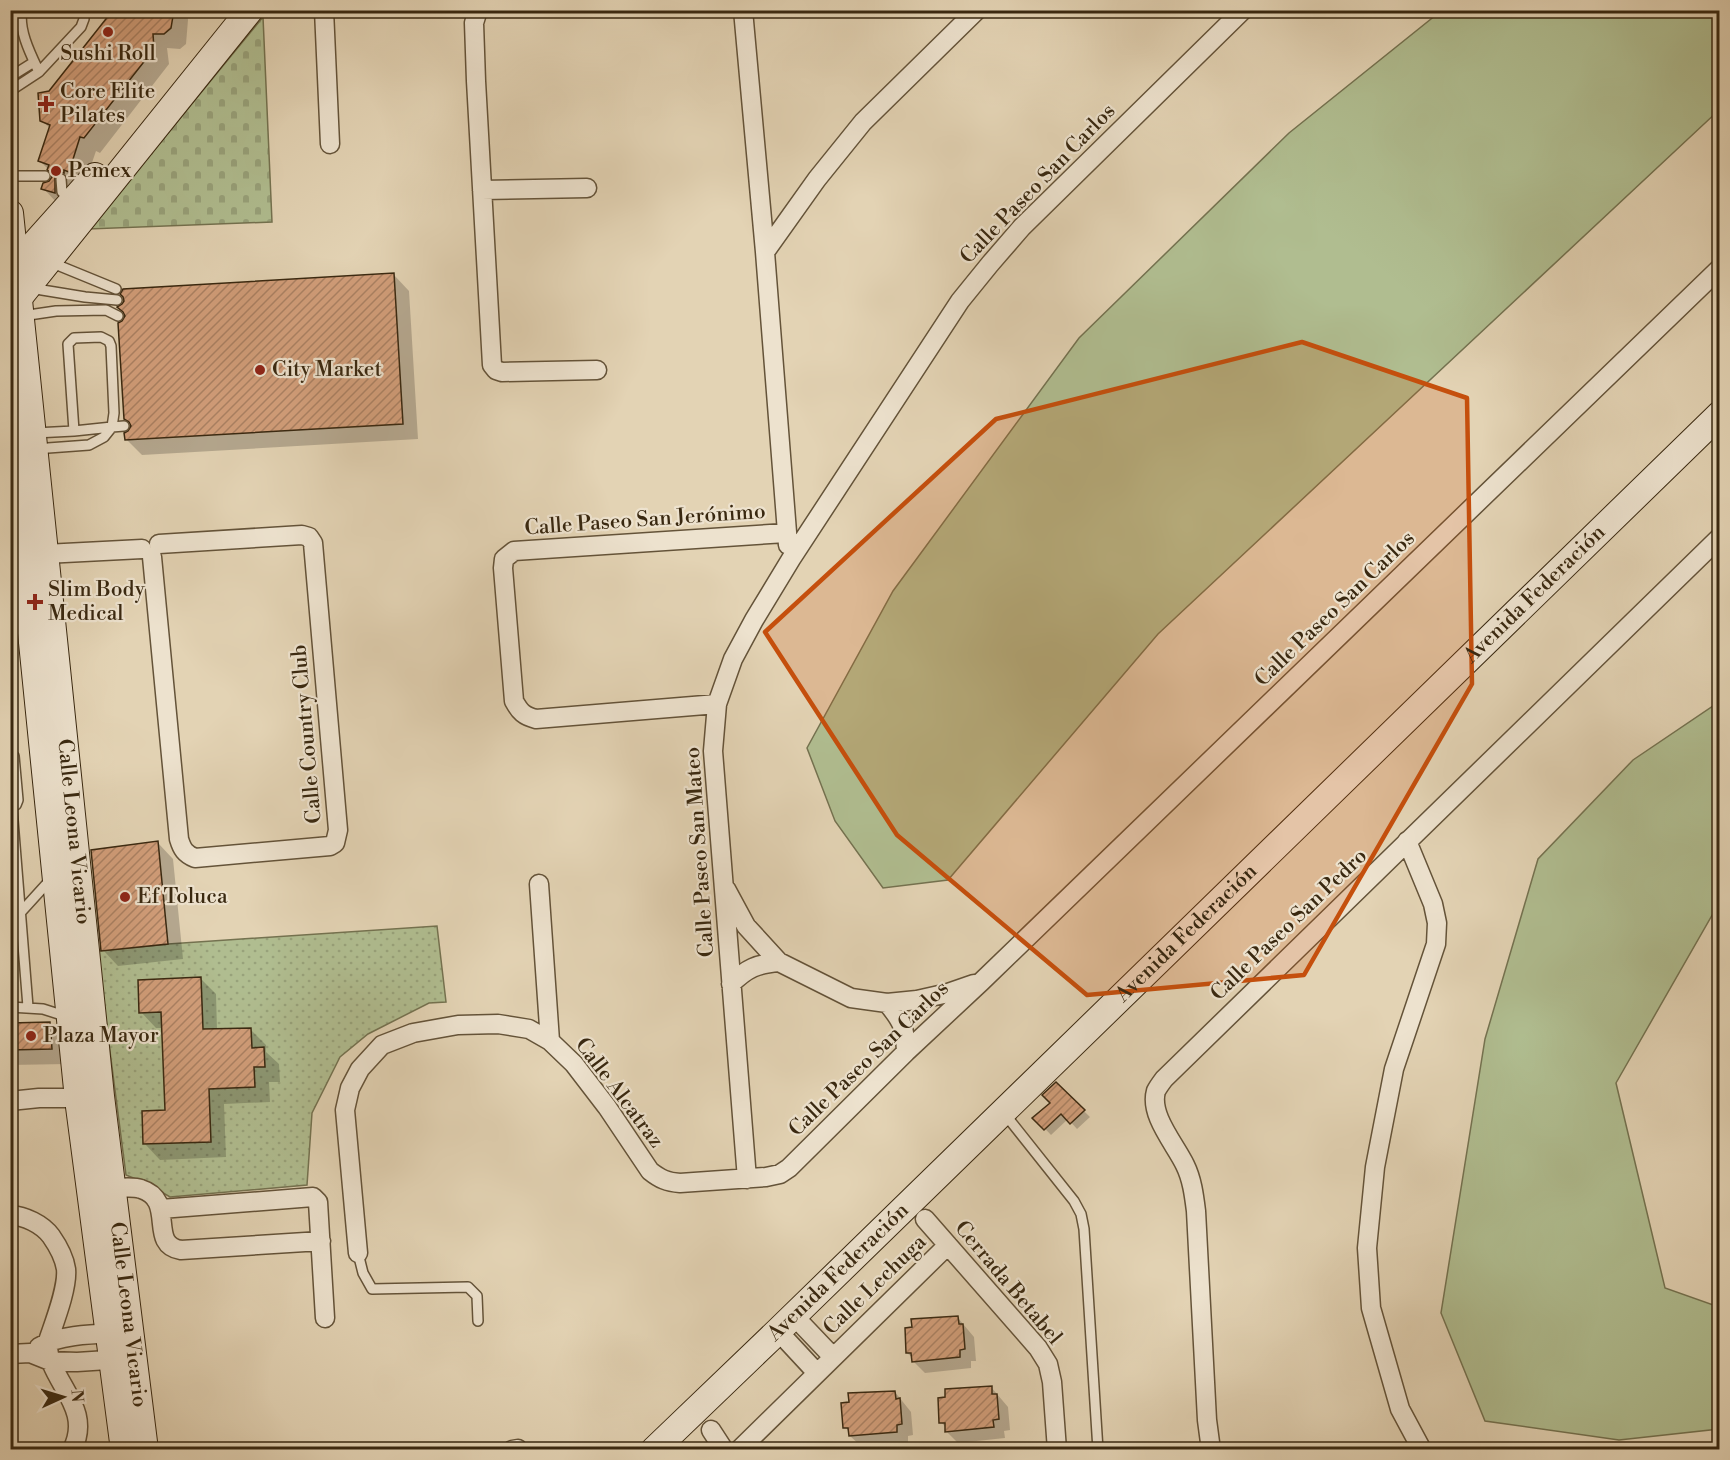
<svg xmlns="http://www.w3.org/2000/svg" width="1730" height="1460" font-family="'Libre Bodoni',serif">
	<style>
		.green { fill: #b0bd90; stroke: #747250; stroke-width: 1.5 }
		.cemetery { fill: url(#cemetery-stones); stroke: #747250; stroke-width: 1.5 }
		.garden { fill: url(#garden-dots); stroke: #747250; stroke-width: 1.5 }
		.shadow { fill: #0003 }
		.building { fill: url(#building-hatch); stroke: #392810; stroke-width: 1.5 }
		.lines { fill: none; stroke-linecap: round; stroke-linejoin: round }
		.lane-casing { stroke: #645339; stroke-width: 12 }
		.street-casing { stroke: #645339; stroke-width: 21 }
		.secondary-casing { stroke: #392810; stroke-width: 28 }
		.lane { stroke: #ede2ce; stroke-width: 9 }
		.street { stroke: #ede2ce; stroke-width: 18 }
		.secondary { stroke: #ede2ce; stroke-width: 26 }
		.marked { fill: #c54f0d; fill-opacity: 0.2; stroke: #c54f0d; stroke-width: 4.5; stroke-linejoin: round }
		.poi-dot { fill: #8f2418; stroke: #ede2ce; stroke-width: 2 }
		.labels { text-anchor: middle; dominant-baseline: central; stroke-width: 4.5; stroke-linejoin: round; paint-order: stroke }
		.poi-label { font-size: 21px; fill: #392810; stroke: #ede2ce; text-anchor: start }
		.street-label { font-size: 21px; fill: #392810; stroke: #ede2ce }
	</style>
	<defs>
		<pattern id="cemetery-stones" width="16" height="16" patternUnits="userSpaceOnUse" patternTransform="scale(1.5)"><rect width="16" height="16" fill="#b0bd90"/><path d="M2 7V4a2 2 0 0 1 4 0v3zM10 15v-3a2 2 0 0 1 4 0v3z" fill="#98a27b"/></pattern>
		<pattern id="garden-dots" width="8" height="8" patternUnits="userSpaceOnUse" patternTransform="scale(1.5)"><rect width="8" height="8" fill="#b0bd90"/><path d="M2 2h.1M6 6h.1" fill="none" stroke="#98a27b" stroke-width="1.8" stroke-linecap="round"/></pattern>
		<pattern id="building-hatch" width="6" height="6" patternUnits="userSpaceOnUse" patternTransform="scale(1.5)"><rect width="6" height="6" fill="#d29e7a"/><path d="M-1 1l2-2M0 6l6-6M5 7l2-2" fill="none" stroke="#ab8163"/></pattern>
	</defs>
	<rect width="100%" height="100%" fill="#e3d3b4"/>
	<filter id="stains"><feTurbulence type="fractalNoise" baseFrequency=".00333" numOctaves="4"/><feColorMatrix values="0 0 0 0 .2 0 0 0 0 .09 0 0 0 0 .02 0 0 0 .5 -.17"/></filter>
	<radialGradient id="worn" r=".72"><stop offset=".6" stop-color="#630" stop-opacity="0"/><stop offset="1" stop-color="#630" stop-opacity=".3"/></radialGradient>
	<!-- green -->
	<path class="green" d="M1441 11H1719V110L1158 634 948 880 883 888 835 821 807 748 893 591 1079 338 1289 133Z
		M1719 702V903L1616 1083 1665 1288 1719 1307V1429L1619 1440 1485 1421 1441 1313 1485 1039 1538 859 1633 760Z"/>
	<!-- cemetery -->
	<path class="cemetery" d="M263 17 272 222 89 229Z"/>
	<!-- garden -->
	<path class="garden" d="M437 926 446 1002 429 1003 368 1034 340 1057 312 1113 307 1185 170 1197 148 1184 126 1175 97 951 168 944Z"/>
	<!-- shadow -->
	<path class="shadow" d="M115 10H187L188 20 186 44 180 49 167 48 169 64 100 153 96 151 84 186 58 204 43 188 50 183 53 177 52 173 40 161 51 129 42 121 50 92Z
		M394 275 409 291 418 439 142 455 126 439 132 426 125 419Z
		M10 589H11L25 603 10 609Z
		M158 843 173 859 183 959 118 966 103 950Z
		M200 978 216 994 217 1030 250 1029 266 1045V1052L279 1064 280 1082H269L270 1102 224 1104 226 1157 160 1160 145 1144 166 1111 163 1028H156L141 1012Z
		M49 1023 65 1039 67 1064 10 1065V1025Z
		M1056 1084 1090 1117 1077 1129 1068 1119 1051 1135 1035 1118 1052 1103Z
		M958 1318 974 1337 976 1361H971V1368L925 1373 913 1361V1358L907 1353Z
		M991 1387 1008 1407 1010 1430 1004 1431 1005 1438 958 1443 946 1431V1428L941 1422 947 1399Z
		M895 1392 911 1412 913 1435 908 1436V1443L862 1447 850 1436V1432L845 1427 850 1404Z"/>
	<!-- building -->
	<path class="building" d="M113 10H174L171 28 164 34H153L154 49 84 138 80 137 69 172 64 170V173L60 172 55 176V193L41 189 43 183 49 181 52 177 50 172 47 170 49 165 38 161 50 125 40 121 38 93 49 91Z
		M394 273 403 424 125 440 124 433 128 431 131 426 129 422 124 419 118 323 122 321 125 316 123 312 117 307 122 304 124 301 123 297 120 294 123 289Z
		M158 841 168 944 101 951 91 850Z
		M201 977 203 1029 251 1028 252 1048 264 1047 265 1067H254L255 1087 209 1089 211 1142 143 1144 142 1111 165 1110 161 1012 139 1013 138 980Z
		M50 1022 52 1049 10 1050V1023Z
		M1056 1082 1085 1110 1070 1124 1061 1114 1044 1130 1032 1118 1050 1103 1042 1095Z
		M958 1316 959 1324H963L965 1349 960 1350V1357L912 1362 911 1353H906L905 1328 912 1327 911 1319Z
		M992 1386V1394H997L999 1419 993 1420 994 1427 945 1432V1423H939L938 1398 945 1397V1389Z
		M895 1391 896 1399 900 1398 902 1424 897 1425V1432L849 1436 848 1428H843L841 1403 849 1402 848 1393Z"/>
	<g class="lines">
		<!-- lane casing -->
		<g class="lane-casing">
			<path id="lane" d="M22 10C18 30 31 55 39 72L81 27 84 19V10
				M10 77 34 62
				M10 91 39 72
				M10 176H45
				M61 179 62 192 71 199
				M50 262 116 289
				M30 288 85 297 117 300
				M22 316 56 311 106 310 118 316
				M35 433 74 431 112 427 114 413 111 346 109 341 101 337 74 338 68 344 74 431
				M37 451 48 448 89 445 104 437 112 427 124 426
				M10 783 28 1007
				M10 807 16 805 18 800 14 756
				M21 912 51 879
				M10 1007 43 1009 68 1017
				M1004 1113 1074 1201 1081 1214 1084 1229 1098 1450
				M358 1253 363 1273 372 1289 468 1287 477 1296 478 1321"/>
		</g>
		<!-- street casing -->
		<g class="street-casing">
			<path id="street" d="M324 10 330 144
				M478 10 474 23 476 81 492 365 496 370 502 372 597 370
				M743 10 765 252 788 545
				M482 190 587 188
				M765 252 817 179 863 122 977 10
				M45 554 142 549
				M152 557 179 839C182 849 185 854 195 858L330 846 335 843 338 830 313 543 309 537 302 535 159 544
				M717 704 536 719C524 716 520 712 514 701L503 568 504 559 514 551 786 533
				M1407 841 1433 904 1437 923 1436 944 1394 1069 1375 1167 1367 1248 1371 1308 1400 1409 1422 1450
				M539 884 550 1041
				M726 889 746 926 779 962 851 998 887 1003 917 1000 948 993 974 984
				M731 984C747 968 757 964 779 962
				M887 1003C903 1022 905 1028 906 1052
				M10 1101 39 1098H88
				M747 1179 713 751 717 704 733 659 754 620 791 559 960 301 990 264 1022 227 1243 10
				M113 1188C122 1188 133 1186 141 1189 177 1200 147 1245 181 1250L321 1241
				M161 1209 313 1197 318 1202 325 1318
				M10 1215C25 1216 42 1224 51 1236 58 1246 64 1256 66 1269 68 1288 54 1323 48 1341 45 1380 95 1405 72 1450
				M925 1219 1038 1348 1048 1364 1052 1382 1057 1450
				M358 1253 345 1110 350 1088 360 1069 382 1045 413 1033 458 1025 498 1024 529 1029 550 1041 574 1064 607 1107 650 1171C660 1179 667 1182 680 1183L766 1177 780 1174 789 1168 906 1052 981 982 1720 268
				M793 1315 833 1357
				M778 1331 817 1373
				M39 1347C59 1334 97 1334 121 1333
				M10 1354 30 1353 50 1361 77 1362 123 1359
				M711 1430 724 1450
				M512 1450 518 1449
				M739 1450 948 1245
				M1211 1450 1207 1420 1196 1211C1194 1195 1192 1179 1185 1165 1175 1144 1149 1115 1156 1091 1158 1087 1161 1083 1164 1079L1720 537"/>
		</g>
		<!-- secondary casing -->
		<g class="secondary-casing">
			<g id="secondary">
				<path id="s1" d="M10 213 101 1096 145 1450"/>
				<path d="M10 271 95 176"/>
				<path d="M14 304 250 10"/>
				<path d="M10 424 78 1099 124 1450"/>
				<path id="s2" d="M654 1450 778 1331 1720 414"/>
			</g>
		</g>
		<!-- lane -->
		<use href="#lane" class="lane"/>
		<!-- street -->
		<use href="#street" class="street"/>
		<!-- secondary -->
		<use href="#secondary" class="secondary"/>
	</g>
	<!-- marked area -->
	<path class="marked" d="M1302 342 1467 398 1472 684 1304 975 1087 995 897 835 765 632 996 419Z"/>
	<!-- markers -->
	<g class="poi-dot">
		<circle cx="108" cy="32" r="6"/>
		<path d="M43 95h6v6h6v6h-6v6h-6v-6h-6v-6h6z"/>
		<circle cx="56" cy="171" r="6"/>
		<circle cx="260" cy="370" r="6"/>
		<path d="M32 593h6v6h6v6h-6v6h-6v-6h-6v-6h6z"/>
		<circle cx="125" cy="897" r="6"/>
		<circle cx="31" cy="1036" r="6"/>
	</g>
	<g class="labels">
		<!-- poi labels -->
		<g class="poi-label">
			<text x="108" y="54" text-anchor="middle">Sushi Roll</text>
			<text x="60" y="92">Core Elite<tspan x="60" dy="24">Pilates</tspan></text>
			<text x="68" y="171">Pemex</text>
			<text x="272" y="370">City Market</text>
			<text x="48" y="590">Slim Body<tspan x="48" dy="24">Medical</tspan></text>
			<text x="137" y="897">Ef Toluca</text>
			<text x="43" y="1036">Plaza Mayor</text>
		</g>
		<!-- street labels -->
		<g class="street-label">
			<text transform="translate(1038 184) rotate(-46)">Calle Paseo San Carlos</text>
			<text transform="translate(645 520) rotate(-4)">Calle Paseo San Jerónimo</text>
			<text stroke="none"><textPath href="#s2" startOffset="1228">Avenida Federación</textPath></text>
			<text transform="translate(1335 609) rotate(-44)">Calle Paseo San Carlos</text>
			<text transform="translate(307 734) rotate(-95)">Calle Country Club</text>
			<text stroke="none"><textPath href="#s1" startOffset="622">Calle Leona Vicario</textPath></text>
			<text transform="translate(700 852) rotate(-94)">Calle Paseo San Mateo</text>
			<text transform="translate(1289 925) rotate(-44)">Calle Paseo San Pedro</text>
			<text stroke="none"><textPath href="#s2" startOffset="742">Avenida Federación</textPath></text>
			<text transform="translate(869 1059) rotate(-44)">Calle Paseo San Carlos</text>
			<text transform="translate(619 1093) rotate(53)">Calle Alcatraz</text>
			<text stroke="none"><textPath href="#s2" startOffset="256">Avenida Federación</textPath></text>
			<text transform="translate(1008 1283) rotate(50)">Cerrada Betabel</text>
			<text transform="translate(875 1285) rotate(-44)">Calle Lechuga</text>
			<text stroke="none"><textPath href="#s1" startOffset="1108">Calle Leona Vicario</textPath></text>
		</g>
	</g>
	<!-- margin -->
	<rect width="1730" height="1460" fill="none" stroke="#e3d3b4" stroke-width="36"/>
	<rect x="12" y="12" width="1706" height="1436" fill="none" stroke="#392810" stroke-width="3"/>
	<rect x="18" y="18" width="1694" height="1424" fill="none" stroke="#392810" stroke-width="1.5"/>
	<!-- north arrow -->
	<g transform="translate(63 1397) rotate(86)" stroke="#ede2ce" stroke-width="4.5" paint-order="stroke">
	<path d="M0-4.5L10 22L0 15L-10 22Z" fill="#392810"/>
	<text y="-9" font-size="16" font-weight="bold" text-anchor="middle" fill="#392810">N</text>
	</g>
	<rect width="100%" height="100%" filter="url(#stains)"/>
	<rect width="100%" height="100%" fill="url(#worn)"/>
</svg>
